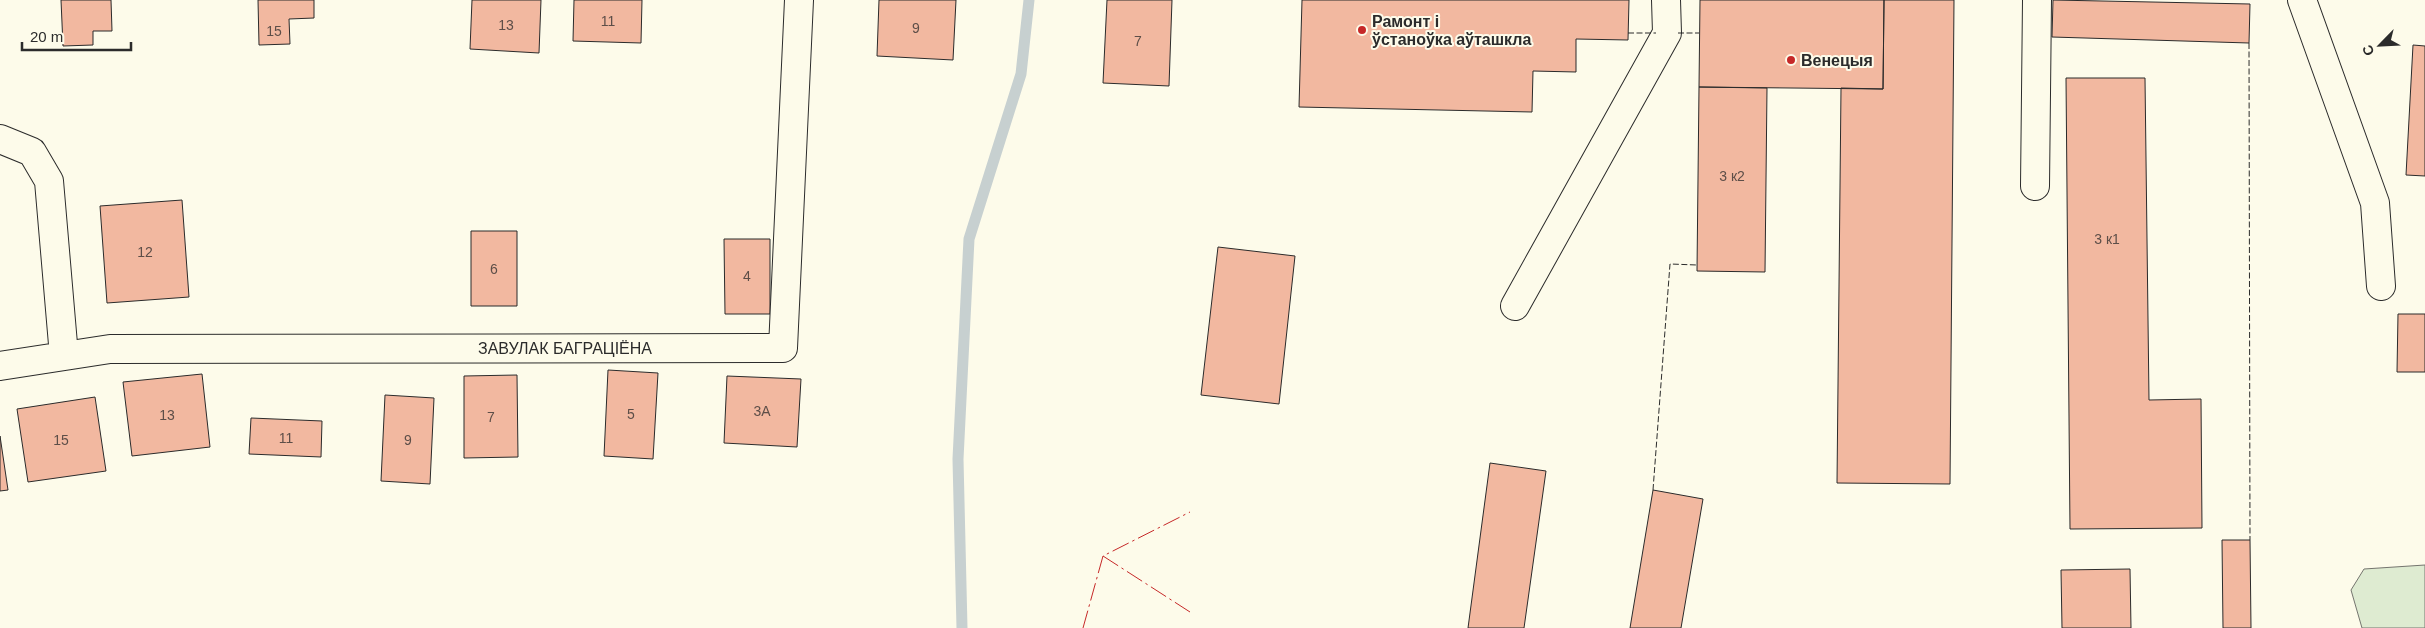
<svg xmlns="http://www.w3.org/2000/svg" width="2425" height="628" font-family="Helvetica,sans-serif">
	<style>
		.green { fill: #deebd1; stroke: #74746e }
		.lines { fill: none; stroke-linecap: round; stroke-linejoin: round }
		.stream { stroke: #c7d0d0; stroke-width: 11 }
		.building { fill: #f2b8a0; stroke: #2b2b2b }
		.minor-casing { stroke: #2b2b2b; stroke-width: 30 }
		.minor { stroke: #fdfbea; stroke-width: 28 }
		.fence { stroke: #2b2b2b; stroke-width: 1; stroke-dasharray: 6 2.5; stroke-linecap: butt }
		.power { stroke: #c62828; stroke-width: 1; stroke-dasharray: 18 4 2.5 4; stroke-linecap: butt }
		.poi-dot { fill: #c62828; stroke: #fdfbea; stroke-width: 2 }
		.labels { text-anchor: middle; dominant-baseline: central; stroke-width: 4; stroke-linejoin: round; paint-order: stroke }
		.number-label { font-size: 14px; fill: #5d4e48 }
		.poi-label { font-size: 16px; font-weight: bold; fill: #2b2b2b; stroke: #fdfbea; text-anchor: start }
		.street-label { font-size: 16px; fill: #2b2b2b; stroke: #fdfbea }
	</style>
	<rect width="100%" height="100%" fill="#fdfbea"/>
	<!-- green -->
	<path class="green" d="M2425 565V628H2362L2351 590 2364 569Z"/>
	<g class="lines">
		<!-- stream -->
		<path class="stream" d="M962 628 958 459 969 239 1021 74 1029 0"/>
	</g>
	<!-- building -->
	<path class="building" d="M61 0H111L112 31H93V45L63 46Z
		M258 0H314V18L289 19 290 44 259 45Z
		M472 0H541L539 53 470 49Z
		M574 0H642L641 43 573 41Z
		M879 0H956L953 60 877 56Z
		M1107 0H1172L1169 86 1103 83Z
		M1302 0H1629L1628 40 1576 39V72L1533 71 1532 112 1299 107Z
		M1700 0H1884L1883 89 1699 87Z
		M1884 0H1954L1950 484 1837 483 1841 88 1883 89Z
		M2053 0 2250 4 2249 43 2052 37Z
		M2413 45 2425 46V176L2406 175Z
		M2066 78H2145L2149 400 2201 399 2202 528 2070 529Z
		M1699 87 1767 88 1765 272 1697 271Z
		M182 200 189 297 107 303 100 206Z
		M471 231H517V306H471Z
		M724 239H770V314H725Z
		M1218 247 1295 256 1279 404 1201 395Z
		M2398 314H2425V372H2397Z
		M608 370 658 373 653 459 604 456Z
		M202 374 210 447 132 456 123 382Z
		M517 375 518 457 464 458V376Z
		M727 376 801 379 797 447 724 443Z
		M385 395 434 398 430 484 381 481Z
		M95 397 106 471 28 482 17 409Z
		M251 418 322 421 321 457 249 454Z
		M0 436 8 490 0 491Z
		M1490 463 1546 471 1524 628H1468Z
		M1653 490 1703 499 1681 628H1630Z
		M2222 540H2250L2251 628H2223Z
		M2130 569 2131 628H2062L2061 570Z"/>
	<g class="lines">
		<!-- minor casing -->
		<g class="minor-casing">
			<path id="minor" d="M2302 0 2375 203 2381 286
				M0 139 32 152 49 181 64 356
				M2035 186 2037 0
				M1515 306 1667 33 1666 0
				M0 366 110 349 783 348 799 0"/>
		</g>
		<!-- minor -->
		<use href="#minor" class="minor"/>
		<!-- fence -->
		<path class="fence" d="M1628 33H1656
			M1678 33H1699
			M2249 43 2250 540
			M1653 490 1670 264 1697 265"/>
		<!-- power -->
		<path class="power" d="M1103 556 1190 612
			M1083 628 1103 556 1190 512"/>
	</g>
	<!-- markers -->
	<g class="poi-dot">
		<circle cx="1362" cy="30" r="5"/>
		<circle cx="1791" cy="60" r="5"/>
	</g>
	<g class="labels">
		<!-- number labels -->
		<g class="number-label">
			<text x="608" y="21">11</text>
			<text x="506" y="25">13</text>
			<text x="916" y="28">9</text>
			<text x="274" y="31">15</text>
			<text x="1138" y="41">7</text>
			<text x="1732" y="176">3 к2</text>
			<text x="2107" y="239">3 к1</text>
			<text x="145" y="252">12</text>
			<text x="494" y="269">6</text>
			<text x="747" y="276">4</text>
			<text x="762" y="411">3А</text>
			<text x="631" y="414">5</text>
			<text x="167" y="415">13</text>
			<text x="491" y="417">7</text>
			<text x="286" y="438">11</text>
			<text x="61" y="440">15</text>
			<text x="408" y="440">9</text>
		</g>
		<!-- poi labels -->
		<g class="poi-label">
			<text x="1372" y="21">Рамонт і<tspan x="1372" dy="18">ўстаноўка аўташкла</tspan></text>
			<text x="1801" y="60">Венецыя</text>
		</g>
		<!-- street labels -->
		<g class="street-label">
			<text x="565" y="348">ЗАВУЛАК БАГРАЦІЁНА</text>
		</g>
	</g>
	<!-- north arrow -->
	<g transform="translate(2380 45) rotate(246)" stroke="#fdfbea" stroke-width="4" paint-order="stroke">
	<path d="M0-4L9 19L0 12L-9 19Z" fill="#2b2b2b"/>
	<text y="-8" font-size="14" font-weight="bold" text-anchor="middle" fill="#2b2b2b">С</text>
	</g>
	<!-- scale -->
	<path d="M22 42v8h109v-8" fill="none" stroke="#2b2b2b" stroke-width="2.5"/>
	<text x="30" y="42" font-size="15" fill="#2b2b2b" stroke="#fdfbea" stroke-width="4" paint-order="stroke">20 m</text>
</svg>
